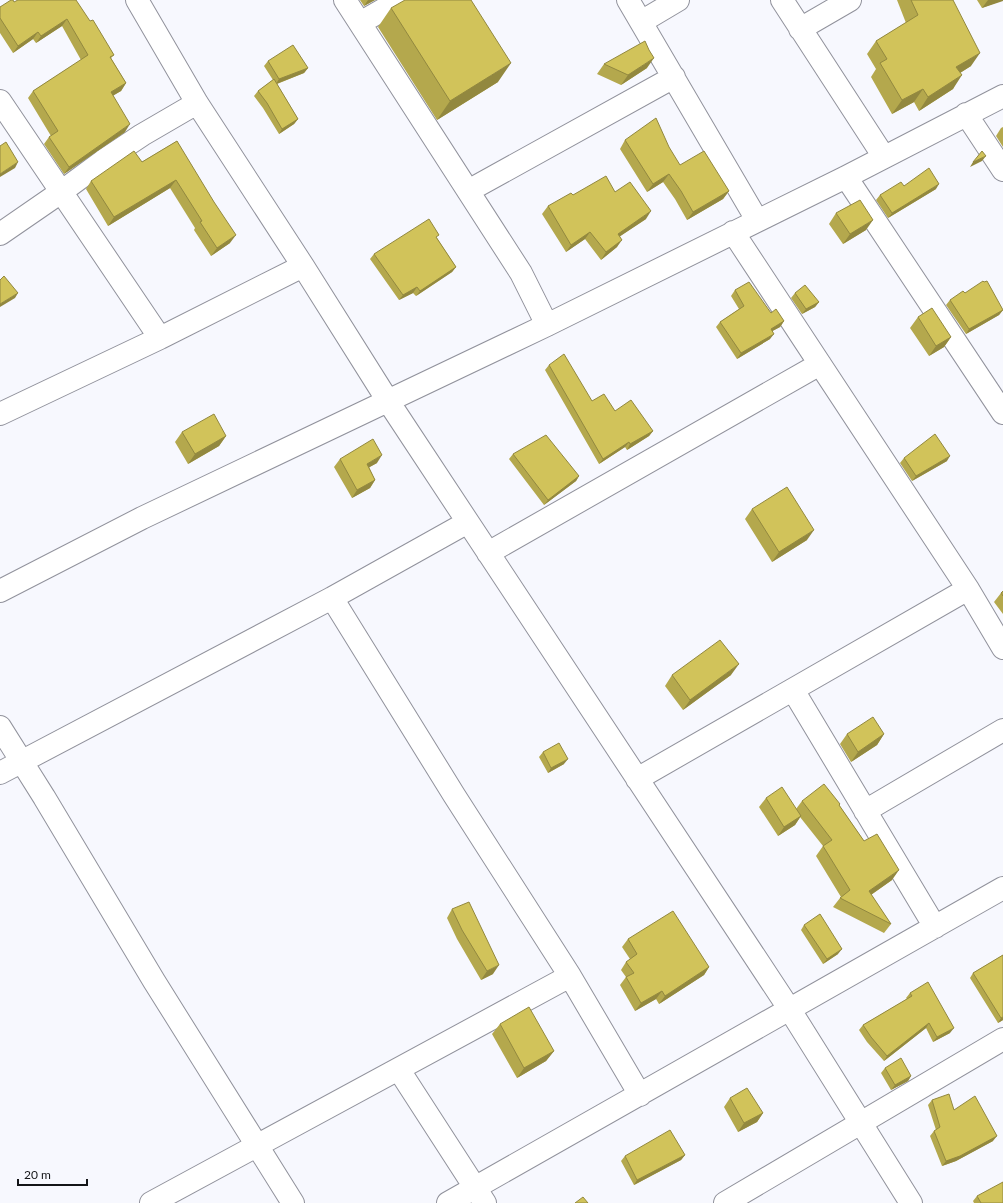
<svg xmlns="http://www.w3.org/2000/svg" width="1003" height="1203" font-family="Lato,sans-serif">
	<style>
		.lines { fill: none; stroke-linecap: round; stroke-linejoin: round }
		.minor-casing { stroke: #91929c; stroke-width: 24 }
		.minor { stroke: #fff; stroke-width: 22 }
		.wall { fill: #b4a84d }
		.shaded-wall { fill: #92883f }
		.building { fill: #d1c35a; stroke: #92883f }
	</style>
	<rect width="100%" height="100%" fill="#f7f8fe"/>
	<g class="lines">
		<defs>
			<path id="minor" d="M137,0L197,103L303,266L388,401L790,1010L911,1203
				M345,0L521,273L547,325
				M628,0L757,220
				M782,0L884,157
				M641,22L678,0
				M360,23L400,0
				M800,29L850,0
				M0,101L160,338
				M966,114L1003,170
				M846,177L1003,413
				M468,191L674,77
				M733,232L968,589L1003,648
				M0,234L61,192L103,161L142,135L197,103
				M0,414L160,338L303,266
				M488,553L820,364
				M0,591L142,518L547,325L846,177L1003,96
				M332,598L454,795L570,976L640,1095
				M793,690L935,927
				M0,727L44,797L154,981L293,1203
				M0,773L332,598L468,522
				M637,779L968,589
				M865,811L1003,730
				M399,1070L485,1203
				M151,1203L570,976
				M448,1203L1003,888
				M725,1203L1003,1039"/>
		</defs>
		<use href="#minor" class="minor-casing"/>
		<use href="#minor" class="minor"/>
	</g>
	<path class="wall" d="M360,0H375L364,6Z
		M897,0H953L971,66L960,73L953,89L919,111L914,102L892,114L871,77L876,69L867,54L876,41L906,23Z
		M977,0H1003L982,8Z
		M14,2L90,21L114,55L111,58L126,83L121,91L113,95L125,132L64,174L44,144L49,137L51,136L28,98L33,91L81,60L62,26L36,43L33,39L13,53L0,33V7Z
		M391,8L498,82L437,120L378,27Z
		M268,61L308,68L304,73L277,84L298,119L294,124L279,134L263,108L254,96L258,91L273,80L264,66Z
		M604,64L647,68L621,85L597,74Z
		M1003,127V147L996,136L1001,128Z
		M625,140L680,165L729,191L723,199L687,220L675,199L663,182L647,192L620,149Z
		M177,141L230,243L211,256L194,230L195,228L170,188L108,226L86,189L91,181L142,162Z
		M904,186L936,189L888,218L876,200L880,195Z
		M615,192L646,219L620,236L617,247L601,260L585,239L566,252L542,214L548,206L573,195Z
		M836,213L866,230L843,244L829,224Z
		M437,238L456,267L452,272L416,296L413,293L399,300L370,259L374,254Z
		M735,290L784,321L780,327L772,331L770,339L737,359L716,327L720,322L739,309L731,296Z
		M795,293L819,302L815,307L802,314L791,298Z
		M965,293L1003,310L999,315L966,334L946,305L950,300Z
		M918,317L951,337L944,347L929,356L910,328Z
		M549,365L592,401L615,411L653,431L649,436L627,450L625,447L599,464L545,370Z
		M182,432L226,436L219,446L188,464L175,442Z
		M513,454L579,476L576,481L544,505L509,459Z
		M904,458L947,461L912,481L900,463Z
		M340,459L377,463L369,467L375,480L370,488L352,498L334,467Z
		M752,509L807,540L772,562L745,519Z
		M1003,591V614L994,602L1001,593Z
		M672,675H731L683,710L665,686Z
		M847,734H884L877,745L851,762L840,744Z
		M543,752L564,764L548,773L539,757Z
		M766,798L796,809L802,801L839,805L864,841L892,880L871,895L891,924L884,933L833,907L840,898L841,897L816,856L823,846L800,817L795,825L778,836L759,807Z
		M452,909L493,974L481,980L457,939L447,918Z
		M804,925L838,954L823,964L801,930Z
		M628,939L709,967L704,975L659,1004L656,999L635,1011L620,985L626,977L621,970L626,962L630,959L622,947Z
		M1003,955V1020L998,1023L970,978L973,973Z
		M910,993L950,1033L933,1042L926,1028L884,1061L867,1042L859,1030L863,1025L907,999L906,998Z
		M500,1024L554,1051L546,1061L517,1078L492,1034Z
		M885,1068L911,1076L908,1081L891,1090L881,1073Z
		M730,1098L763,1113L757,1122L738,1132L724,1107Z
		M932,1100L954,1110L993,1141L956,1161L942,1166L930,1136L934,1131L936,1130L928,1105Z
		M685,1155L681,1160L634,1185L621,1161L625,1156Z
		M977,1196L1003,1203H974L973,1201Z"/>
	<path class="shaded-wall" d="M368,0H375L364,6Z
		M988,0H1003V1L982,8Z
		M67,19L62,26L36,43L41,36Z
		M38,32L33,39L13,53L18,46Z
		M980,53L971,66L947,81L956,67Z
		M654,58L647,68L621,85L628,75Z
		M511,63L498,82L437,120L450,101Z
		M308,68L304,73L276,84L279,79Z
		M962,75L953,89L919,111L928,97Z
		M126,83L121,91L106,100L111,92Z
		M923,89L914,102L892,114L902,100Z
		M298,119L294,124L279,134L282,129Z
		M130,124L125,132L64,174L69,167Z
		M986,156L982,161L970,167L973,162Z
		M18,162L15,168L0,177V174Z
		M669,174L663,182L647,192L653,184Z
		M176,180L170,188L108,226L114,217Z
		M939,184L936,189L888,218L892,213Z
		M729,191L723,199L687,220L693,212Z
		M651,211L646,219L613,241L618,234Z
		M873,220L866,230L843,244L850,234Z
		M590,232L585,239L566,252L571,245Z
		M236,235L230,243L211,256L217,248Z
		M622,240L617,247L601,260L606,252Z
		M456,267L452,272L416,296L420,291Z
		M417,287L413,293L399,300L403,295Z
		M18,293L15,298L0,307V304Z
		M819,302L815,307L802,314L806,309Z
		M1003,310L999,315L966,334L969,329Z
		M784,321L780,327L767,334L771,329Z
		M774,334L770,339L737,359L741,353Z
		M951,337L944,347L929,356L936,346Z
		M653,431L649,436L627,450L630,444Z
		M226,436L219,446L188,464L195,454Z
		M629,442L625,447L599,464L603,459Z
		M382,455L377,463L361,472L367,464Z
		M950,456L947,461L912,481L916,476Z
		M579,476L576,481L544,505L548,500Z
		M375,480L370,488L352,498L357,490Z
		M814,530L807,540L772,562L779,552Z
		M739,664L731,675L683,710L690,700Z
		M884,734L877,745L851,762L858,752Z
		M568,759L564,764L548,773L551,768Z
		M801,816L795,825L778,836L784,827Z
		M899,870L892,880L862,901L869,891Z
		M842,949L838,954L823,964L827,959Z
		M499,965L493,974L481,980L487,971Z
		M709,967L704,975L659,1004L665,996Z
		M662,991L656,999L635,1011L641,1003Z
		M1003,1017V1020L998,1023L1001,1018Z
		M929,1023L926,1028L884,1061L887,1056Z
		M954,1028L950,1033L933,1042L937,1037Z
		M554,1051L546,1061L517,1078L524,1068Z
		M911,1076L908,1081L891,1090L895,1085Z
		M763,1113L757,1122L738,1132L744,1123Z
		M997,1136L993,1141L956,1161L942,1166L946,1161Z
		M685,1155L681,1160L634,1185L637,1180Z"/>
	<path class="building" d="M11,0H13L14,2L18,0H76L90,21L93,20L114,55L110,57L126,83L111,92L130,124L69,167L49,137L58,131L33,91L88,55L67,19L41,36L38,32L18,46L0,18V7Z
		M405,0H471L511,63L450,101L391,8Z
		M911,0H953L980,53L956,67L962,75L928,97L923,89L902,100L880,63L887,59L876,41L918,15Z
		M645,41L649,50L654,58L628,75L604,64Z
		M293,45L308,68L279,79L268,61Z
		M274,79L298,119L282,129L267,103L258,91Z
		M656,118L669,147L680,165L704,151L729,191L693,212L681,191L669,174L653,184L625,140Z
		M177,141L214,202L236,235L217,248L200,222L202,221L176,180L114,217L91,181L134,151L142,162Z
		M6,142L18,162L0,174V146Z
		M982,151L986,156L973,162Z
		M929,168L939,184L892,213L880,195L901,182L904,186Z
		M606,176L615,192L630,182L651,211L618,234L622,240L606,252L590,232L571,245L548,206L571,193L573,195Z
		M860,200L873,220L850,234L836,213Z
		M429,219L439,235L436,237L456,267L420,291L417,287L403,295L374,254Z
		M4,276L18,293L0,304V280Z
		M983,281L984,282L987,281L1003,310L969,329L950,300L963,291L965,293Z
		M749,282L771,313L776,309L784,321L771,329L774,334L741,353L720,322L744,306L735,290Z
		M805,285L819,302L806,309L795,293Z
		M932,308L951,337L936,346L918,317Z
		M564,354L592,401L604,394L615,411L631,400L653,431L630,444L629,442L603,459L549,365Z
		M214,414L226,436L195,454L182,432Z
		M935,434L950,456L916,476L904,458Z
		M546,435L579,476L548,500L513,454Z
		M373,439L382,455L367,464L375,480L357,490L340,459Z
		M787,487L814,530L779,552L752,509Z
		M1003,591V596L1001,593Z
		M720,640L739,664L690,700L672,675Z
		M873,717L884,734L858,752L847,734Z
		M559,743L568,759L551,768L543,752Z
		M824,784L840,804L839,805L864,841L877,834L899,870L869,891L891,924L840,898L850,890L823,846L832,840L802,801Z
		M782,787L801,816L784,827L766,798Z
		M469,902L499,965L487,971L462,930L452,909Z
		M673,911L709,967L665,996L662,991L641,1003L626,977L634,973L626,962L637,954L628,939Z
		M820,914L842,949L827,959L804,925Z
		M1003,955V1017L1001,1018L973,973Z
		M928,982L954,1028L937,1037L929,1023L887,1056L871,1037L863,1025L912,996L910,993Z
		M529,1007L554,1051L524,1068L500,1024Z
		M901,1058L911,1076L895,1085L885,1068Z
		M747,1088L763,1113L744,1123L730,1098Z
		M949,1094L954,1110L975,1096L997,1136L960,1156L946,1161L934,1131L940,1127L932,1100Z
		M670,1130L685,1155L637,1180L625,1156Z
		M1003,1182V1203H981L977,1196Z
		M583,1197L588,1203H575Z"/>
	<path d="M18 1179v6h69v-6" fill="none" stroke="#141518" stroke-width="2"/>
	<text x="24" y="1179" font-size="12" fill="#141518" stroke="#f7f8fe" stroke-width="3" paint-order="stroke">20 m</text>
</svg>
